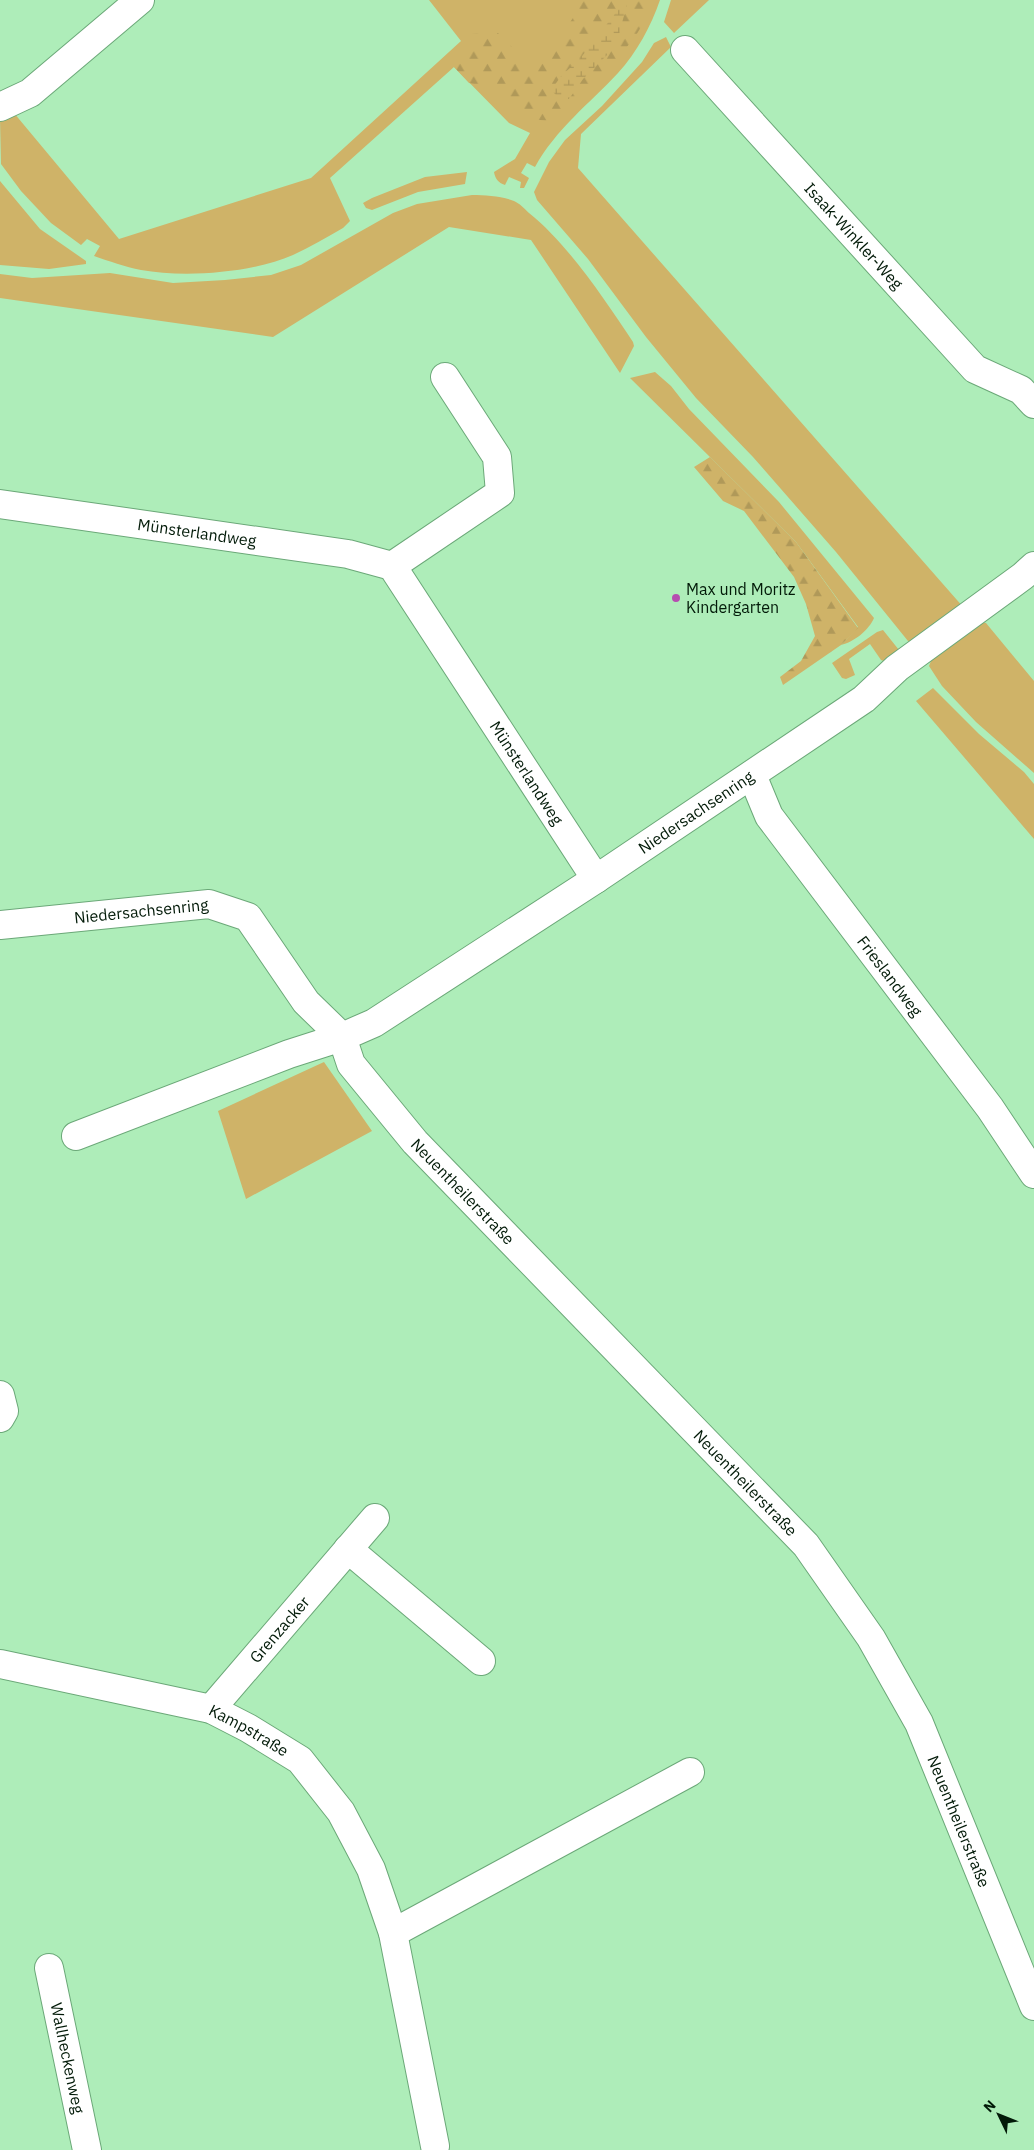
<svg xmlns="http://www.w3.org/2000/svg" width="1034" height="2150" font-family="'IBM Plex Sans',sans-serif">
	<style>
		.green { fill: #cfb368 }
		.forest { fill: url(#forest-firs) }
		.wetland { fill: url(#wetland-marsh) }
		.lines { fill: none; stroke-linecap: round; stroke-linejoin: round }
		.minor-casing { stroke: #6ba878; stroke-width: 30 }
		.minor { stroke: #fff; stroke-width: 28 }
		.poi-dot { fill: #b64db0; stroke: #aeedb9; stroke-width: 2 }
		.labels { text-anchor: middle; stroke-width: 4; stroke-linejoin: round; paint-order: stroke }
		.street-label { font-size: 16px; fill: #021a08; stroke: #aeedb9 }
		.poi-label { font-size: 16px; fill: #021a08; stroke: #aeedb9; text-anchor: start }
	</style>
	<defs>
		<pattern id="forest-firs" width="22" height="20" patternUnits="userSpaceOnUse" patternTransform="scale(1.25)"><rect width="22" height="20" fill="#cfb368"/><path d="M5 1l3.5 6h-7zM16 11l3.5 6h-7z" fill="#b09959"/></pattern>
		<pattern id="wetland-marsh" width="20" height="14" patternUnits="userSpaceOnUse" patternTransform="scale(1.25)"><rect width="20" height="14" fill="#cfb368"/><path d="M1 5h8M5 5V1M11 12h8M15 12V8" fill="none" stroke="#b09959"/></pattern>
	</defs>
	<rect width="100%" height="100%" fill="#aeedb9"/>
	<path class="green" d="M429,0H660C651,26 637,52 618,73C589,104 556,129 535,167L527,163L521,173L529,178L524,188H520L521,182L509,177L505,185C498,183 495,178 494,172L515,159L530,133L509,123L454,67L330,178L350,221L343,228C327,237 310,247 293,255C252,273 185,278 141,270C125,267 109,261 94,256L100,246L87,239L81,245L51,223L21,191L1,164L0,119L14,113L119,239L311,178L461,41Z
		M671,0H709L674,33L664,22Z
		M666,37L671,47L581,134L578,168L964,608L919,643L908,641L836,552L753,457L696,398L646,337L588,259L537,200L534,192L549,162L565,140L602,106L642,62L654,43Z
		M467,172L465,184L418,192L372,210L366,208L363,203L372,198L425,177Z
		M0,181L40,229L86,261V264L49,269L0,265Z
		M472,195C486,195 501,196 514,201C519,203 525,209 529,213C568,244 605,300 633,342L634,346L620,373L531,240L449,227L273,337L0,298V274L32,278L110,273L173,283L225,280L271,275L301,265L393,213L417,204Z
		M655,372L671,386L689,409L779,502L874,618C869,630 854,642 841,645L858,627L796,542L630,378Z
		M974,621L986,623L1034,681V773L976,722L942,686L929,666L933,656Z
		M883,630L899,650L886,662L881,660L870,644L849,659L855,675L846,679L842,678L832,663L877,632Z
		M933,688L979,734L1024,772L1034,784V839L916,701Z
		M324,1062L372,1131L246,1199L218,1111Z"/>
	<path class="forest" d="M584,0H651C647,10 644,23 638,32C627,49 576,109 560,117C543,126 515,115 503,102C500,98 498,92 496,88L469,83L454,67L470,52L471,34L498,33L524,59L539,64L551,53Z
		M710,457L796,542L858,628L841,645L783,685L780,677L801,661L815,636L806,604L794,577L744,511L723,501L694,467Z"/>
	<path class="wetland" d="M627,4L617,42L607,55L583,79L569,99L559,98L551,90L562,75L579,60L621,6Z"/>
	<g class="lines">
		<defs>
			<g id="minor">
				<path id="s1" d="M685,50L975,369L1021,390L1034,404"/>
				<path d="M0,107L30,93L140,0"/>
				<path id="s2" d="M0,504L348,554L392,566L596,879"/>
				<path d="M392,566L500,493L497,457L445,377"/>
				<path id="s3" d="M752,775L769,816L990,1108L1034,1174"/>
				<path id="s4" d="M0,925L209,904L248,917L306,1002L342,1037L374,1023L596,879L864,699L897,668L1023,576L1034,566"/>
				<path id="s5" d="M76,1136L289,1054L342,1037L351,1064L415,1142L806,1545L871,1638L919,1723L1034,2006"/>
				<path d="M0,1395L4,1411L0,1418"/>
				<path d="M348,1549L481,1661"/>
				<path id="s6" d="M0,1664L211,1709L248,1728L300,1760L341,1812L371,1869L393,1933L435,2146"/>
				<path id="s7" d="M211,1709L375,1518"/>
				<path d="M393,1933L690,1772"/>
				<path id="s8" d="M49,1968L87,2150"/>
			</g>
		</defs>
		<use href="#minor" class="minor-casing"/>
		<use href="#minor" class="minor"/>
	</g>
	<circle class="poi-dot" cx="676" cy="598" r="5"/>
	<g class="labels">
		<g class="street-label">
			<text dy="6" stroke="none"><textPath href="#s1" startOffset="251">Isaak-Winkler-Weg</textPath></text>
			<text dy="6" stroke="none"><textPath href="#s2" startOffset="199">Münsterlandweg</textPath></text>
			<text dy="6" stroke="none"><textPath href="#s2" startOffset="644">Münsterlandweg</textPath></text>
			<text dy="6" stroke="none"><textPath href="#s4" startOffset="824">Niedersachsenring</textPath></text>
			<text dy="6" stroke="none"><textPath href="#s4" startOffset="142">Niedersachsenring</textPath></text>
			<text dy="6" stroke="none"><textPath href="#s3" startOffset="245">Frieslandweg</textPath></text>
			<text dy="6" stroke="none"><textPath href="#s5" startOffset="482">Neuentheilerstraße</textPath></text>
			<text dy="6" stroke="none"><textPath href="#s5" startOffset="888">Neuentheilerstraße</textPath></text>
			<text dy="6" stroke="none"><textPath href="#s7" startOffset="105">Grenzacker</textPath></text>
			<text dy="6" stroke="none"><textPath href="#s6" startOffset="259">Kampstraße</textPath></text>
			<text dy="6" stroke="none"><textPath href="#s5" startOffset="1292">Neuentheilerstraße</textPath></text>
			<text dy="6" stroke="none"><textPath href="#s8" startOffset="92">Wallheckenweg</textPath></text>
		</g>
		<g class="poi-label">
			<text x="686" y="595">Max und Moritz<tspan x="686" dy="18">Kindergarten</tspan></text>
		</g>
	</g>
	<g transform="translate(999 2115) rotate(313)" stroke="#aeedb9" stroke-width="4" paint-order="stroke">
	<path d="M0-4L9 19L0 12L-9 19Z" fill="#021a08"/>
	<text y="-8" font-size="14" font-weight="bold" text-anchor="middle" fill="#021a08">N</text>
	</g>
</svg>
